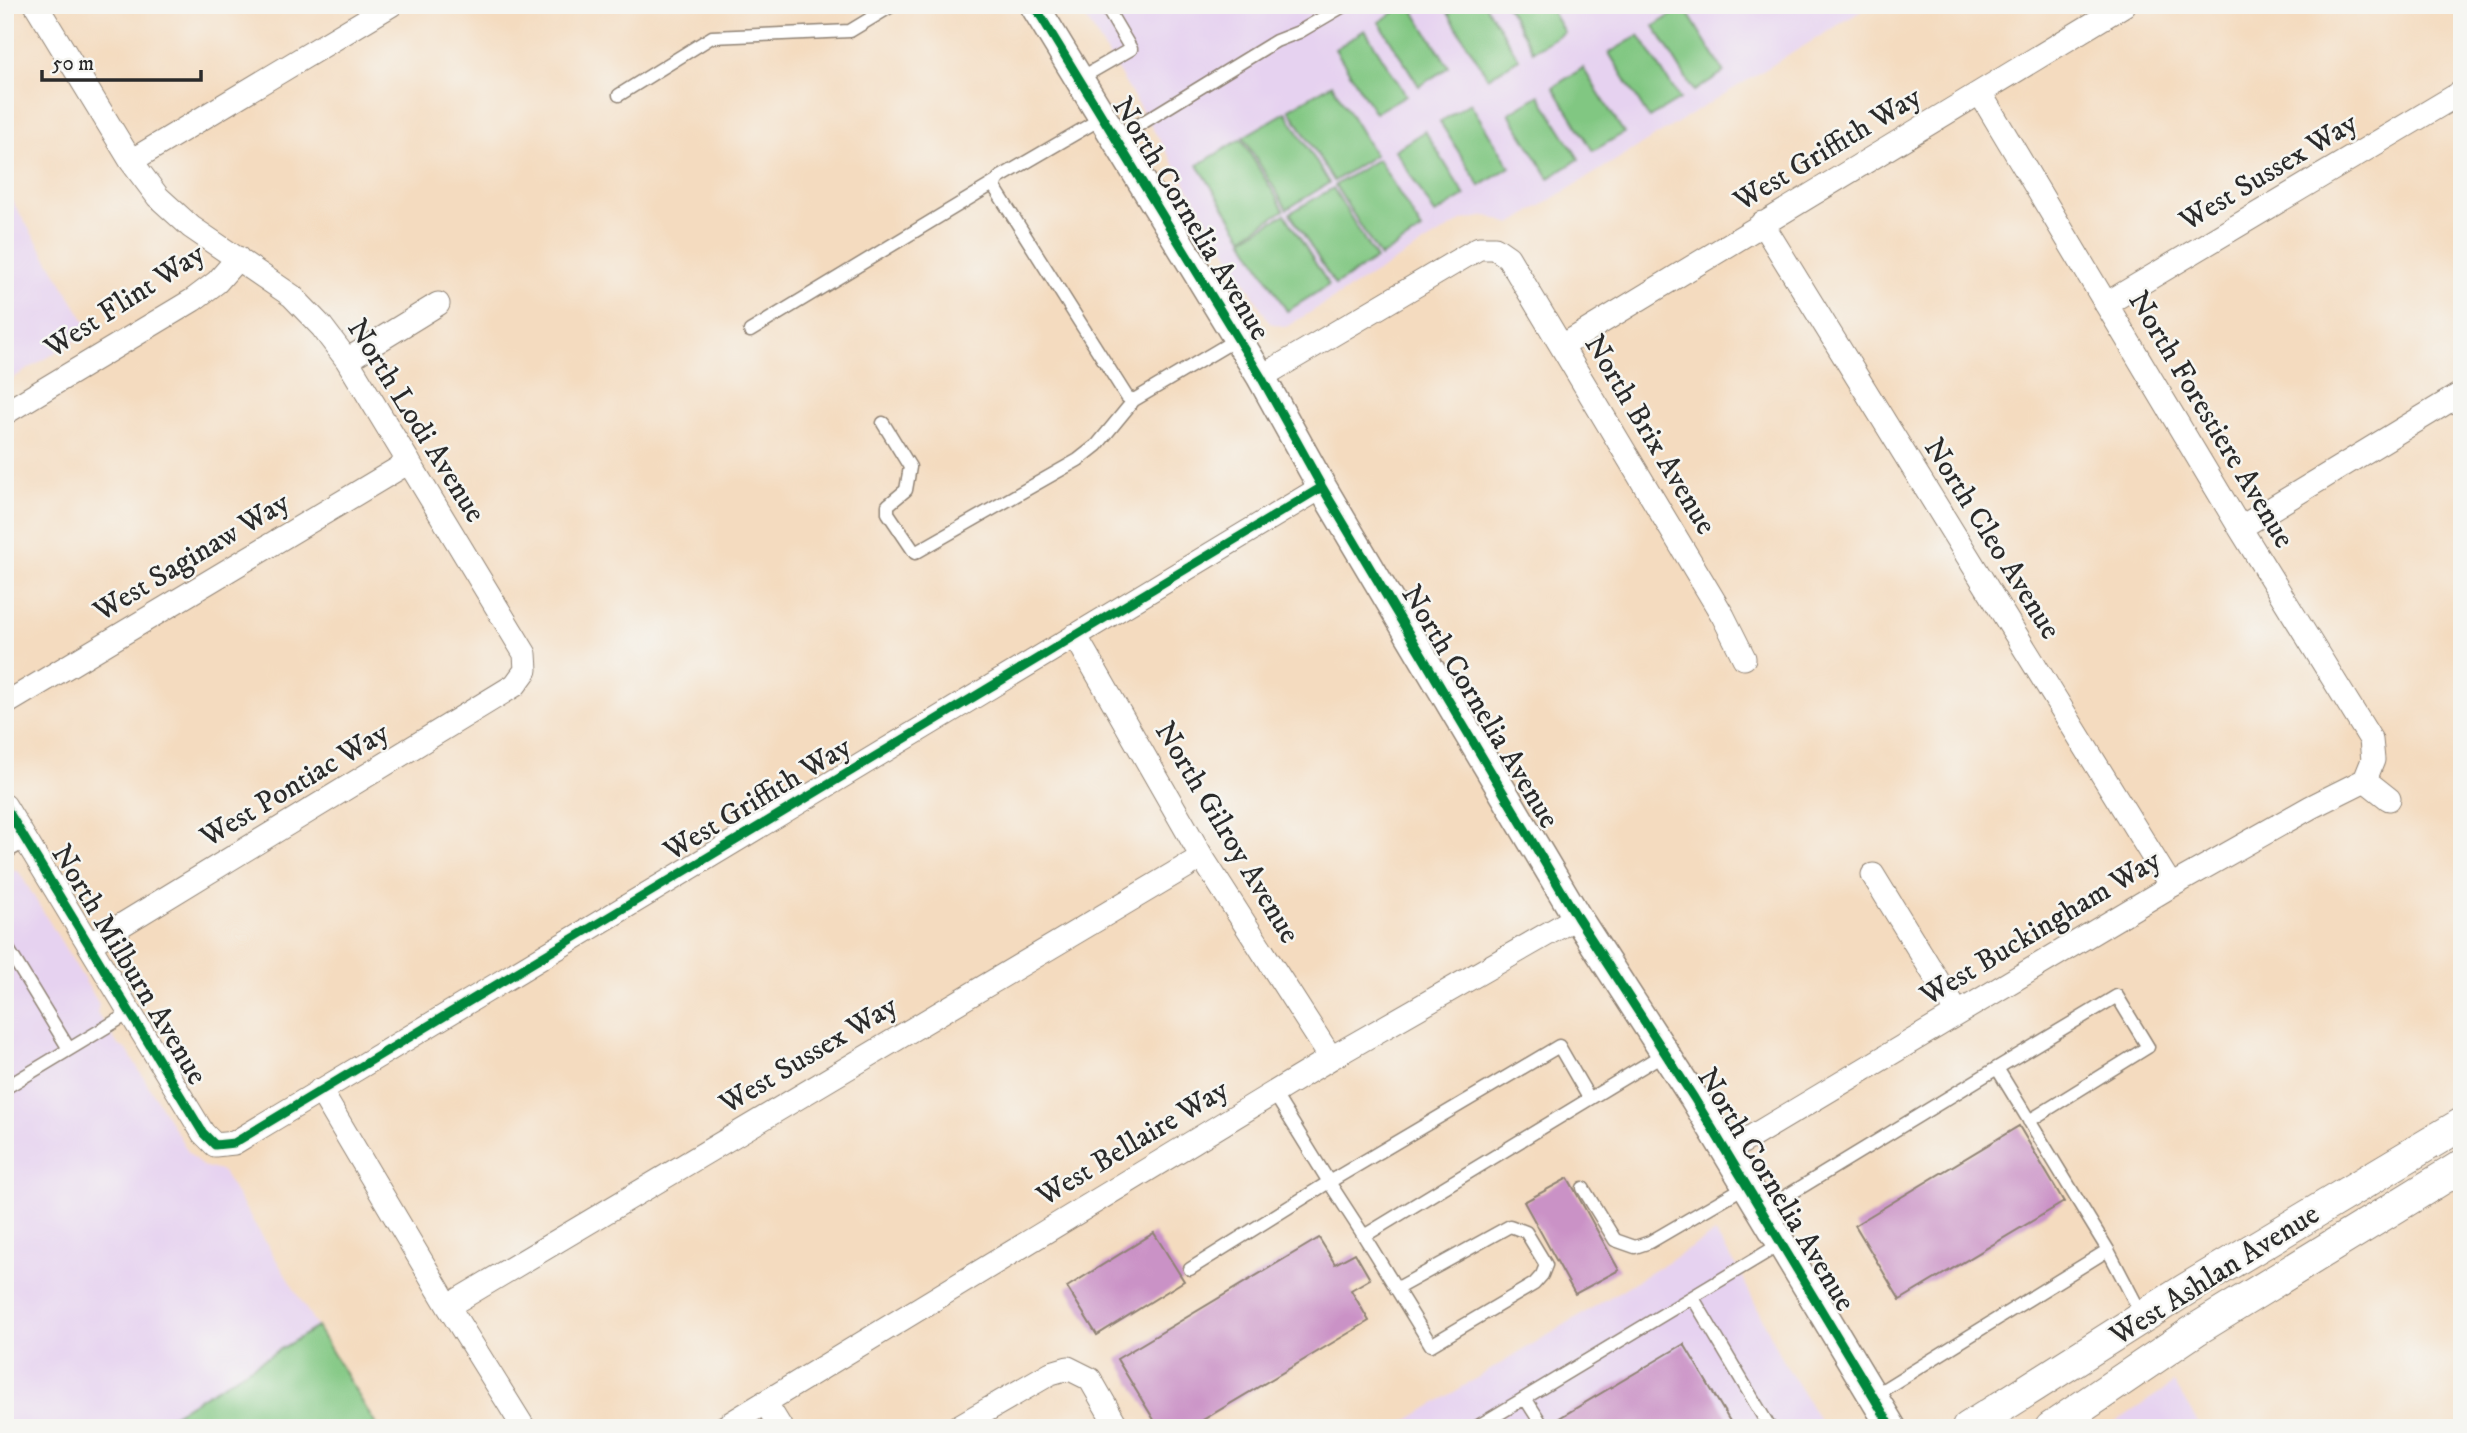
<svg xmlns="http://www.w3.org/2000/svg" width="2467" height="1433" font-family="'IM FELL DW Pica',serif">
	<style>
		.built { fill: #e6d2f0 }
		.green { fill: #81c782; stroke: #567956; stroke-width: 2 }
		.building { fill: #ca92c6 }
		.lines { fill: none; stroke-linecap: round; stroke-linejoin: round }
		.service-casing { stroke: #908375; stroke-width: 15 }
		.minor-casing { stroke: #908375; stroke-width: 25 }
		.tertiary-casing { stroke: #908375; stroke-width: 31 }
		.secondary-casing { stroke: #908375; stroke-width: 34 }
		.service { stroke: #fff; stroke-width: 12 }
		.minor { stroke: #fff; stroke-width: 23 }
		.tertiary { stroke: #fff; stroke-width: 28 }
		.secondary { stroke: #fff; stroke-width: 32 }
		.cycleway-casing { stroke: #f6f6f2; stroke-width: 13 }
		.cycleway { stroke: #00873e; stroke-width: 9 }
		.labels { text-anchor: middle; stroke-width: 5; stroke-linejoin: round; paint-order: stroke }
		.street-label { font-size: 30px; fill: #2b2b2b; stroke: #f6f6f2 }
	</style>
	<rect width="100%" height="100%" fill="#f6f6f2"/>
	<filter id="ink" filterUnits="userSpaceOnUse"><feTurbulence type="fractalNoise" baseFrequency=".0143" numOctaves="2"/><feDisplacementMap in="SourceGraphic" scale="14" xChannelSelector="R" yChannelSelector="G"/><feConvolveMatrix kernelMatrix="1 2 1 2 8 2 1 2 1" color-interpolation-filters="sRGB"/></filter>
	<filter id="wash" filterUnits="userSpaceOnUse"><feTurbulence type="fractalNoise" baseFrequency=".00686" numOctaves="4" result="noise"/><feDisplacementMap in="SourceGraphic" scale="28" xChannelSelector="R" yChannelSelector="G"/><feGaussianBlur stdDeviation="1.57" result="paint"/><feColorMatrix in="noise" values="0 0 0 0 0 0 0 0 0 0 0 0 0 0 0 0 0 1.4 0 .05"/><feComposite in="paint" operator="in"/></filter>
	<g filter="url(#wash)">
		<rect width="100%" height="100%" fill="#f4dbbf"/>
		<path class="built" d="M1078,5H1871L1511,224L1488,216L1463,220L1286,327L1270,323Z
			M5,189L91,331L5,383Z
			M5,858L12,869L19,872L99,1004L97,1013L118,1045L127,1050L189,1153L202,1166L223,1172L317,1327L151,1428H5Z
			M1715,1233L1741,1275L1785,1364L1824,1428H1395Z
			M2174,1383L2201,1428H2107Z"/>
		<path class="green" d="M1405,5H1410L1449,67L1419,86L1379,22Z
			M1461,5H1485L1519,59L1488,78L1448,13Z
			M1506,5H1548L1564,32L1533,51Z
			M1684,7L1724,72L1694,91L1654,26Z
			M1365,30L1406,95L1375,113L1335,49Z
			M1639,35L1680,99L1649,118L1609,53Z
			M1583,68L1624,133L1593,151L1553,87Z
			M1332,84L1375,155L1334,181L1289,109Z
			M1539,95L1579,159L1549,178L1509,113Z
			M1470,103L1510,167L1480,186L1440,122Z
			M1286,112L1329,183L1287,209L1243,137Z
			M1425,131L1465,196L1435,214L1395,150Z
			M1241,139L1284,210L1243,237L1198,165Z
			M1378,159L1422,230L1380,257L1335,185Z
			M1333,188L1376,259L1335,285L1290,213Z
			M1285,214L1329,285L1287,311L1243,239Z
			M317,1327L378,1428H151Z"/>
		<g id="blocks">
			<path class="building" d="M2019,1126L2064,1202L1900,1300L1855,1225Z
				M1568,1178L1619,1270L1575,1294L1524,1202Z
				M1154,1233L1184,1281L1097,1335L1067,1287Z
				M1319,1238L1335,1264L1355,1253L1370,1279L1351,1290L1369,1321L1203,1420L1207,1428H1159L1117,1359Z
				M1684,1344L1734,1428H1553L1551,1423Z"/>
		</g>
	</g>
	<g filter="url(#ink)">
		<use href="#blocks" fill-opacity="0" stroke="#908375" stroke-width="2"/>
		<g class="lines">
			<defs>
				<path id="service" d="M1079,79L1131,49L1105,5
					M619,95L712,37L850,31L893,5
					M1116,139L1276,41L1299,32L1345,5
					M996,182L995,188L1127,397L1134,400
					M750,331L996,182L999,178L1102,118
					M883,423L910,467L906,490L888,505V513L915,553L1078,460L1097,445L1134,400L1237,339
					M5,853L26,841
					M5,944L69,1049
					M1997,1068L2117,996L2148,1047L2029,1121
					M5,1088L131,1012
					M1589,1098L1559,1046L1329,1182L1364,1236L1665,1053
					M1583,1188L1615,1240L1635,1247L1650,1242L1746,1186
					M1762,1211L1997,1068L2108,1250
					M1364,1236L1431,1345L1534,1284L1542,1275L1546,1265L1526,1232L1510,1226L1396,1289
					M1190,1269L1329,1182L1274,1093
					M1693,1298L1770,1428
					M1873,1396L2108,1250L2143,1317
					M1525,1398L1544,1428
					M1475,1428L1782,1243"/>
				<path id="minor" d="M36,5L131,161L158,197L191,227L292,296L322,327L347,360L525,654L526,670L515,685L89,945
					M1980,93L2240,528L2371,740L2373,760L2365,780
					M131,161L391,5
					M1762,223L2171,886
					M2106,304L2462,92
					M1562,346L2124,5
					M347,360L438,304
					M1261,377L1479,248H1495L1508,257L1723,616L1744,658
					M5,413L193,300L217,282L238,258
					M2240,528L2462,393
					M1075,635L1202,857L1331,1058
					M5,704L409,462
					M5,806L203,1133L215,1145L234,1143L1322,487
					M1873,875L1957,1012
					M320,1090L448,1306L524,1428
					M1726,1152L2171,886L2311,807L2365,780L2389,799
					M448,1306L1202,857
					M765,1402L781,1428
					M723,1428L1331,1058L1577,917
					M956,1428L1051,1373L1068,1368L1090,1379L1118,1428"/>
				<path id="tertiary" d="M1034,5L1261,377L1322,487L1577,917L1694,1098L1892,1428"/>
				<path id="secondary" d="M1968,1428L2185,1290L2462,1124
					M2051,1428L2197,1329L2462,1166"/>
			</defs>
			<use href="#service" class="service-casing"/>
			<use href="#minor" class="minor-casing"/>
			<use href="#tertiary" class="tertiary-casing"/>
			<use href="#secondary" class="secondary-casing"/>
			<use href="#service" class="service"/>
			<use href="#minor" class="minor"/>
			<use href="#tertiary" class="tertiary"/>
			<use href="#secondary" class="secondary"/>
			<defs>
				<path id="cycleway" d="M1034,5L1261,377L1322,487L1577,917L1694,1098L1892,1428
					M5,806L203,1133L215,1145L234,1143L1322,487"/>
			</defs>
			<use href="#cycleway" class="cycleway-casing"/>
			<use href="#cycleway" class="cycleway"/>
		</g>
	</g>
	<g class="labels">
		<g class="street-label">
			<text transform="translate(1827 148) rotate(-31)" y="10">West Griffith Way</text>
			<text transform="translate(2268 171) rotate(-31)" y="10">West Sussex Way</text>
			<text transform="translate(1192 218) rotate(59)" y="10">North Cornelia Avenue</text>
			<text transform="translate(124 300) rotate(-33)" y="10">West Flint Way</text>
			<text transform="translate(2212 419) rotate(59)" y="10">North Forestiere Avenue</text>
			<text transform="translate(417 420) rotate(58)" y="10">North Lodi Avenue</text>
			<text transform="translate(1651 434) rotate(59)" y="10">North Brix Avenue</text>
			<text transform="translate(1993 538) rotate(58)" y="10">North Cleo Avenue</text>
			<text transform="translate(191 556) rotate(-31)" y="10">West Saginaw Way</text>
			<text transform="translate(1481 706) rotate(59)" y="10">North Cornelia Avenue</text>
			<text transform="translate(294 784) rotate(-31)" y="10">West Pontiac Way</text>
			<text transform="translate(757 798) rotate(-31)" y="10">West Griffith Way</text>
			<text transform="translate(1228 832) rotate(59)" y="10">North Gilroy Avenue</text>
			<text transform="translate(2040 927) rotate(-31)" y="10">West Buckingham Way</text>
			<text transform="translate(130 964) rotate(59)" y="10">North Milburn Avenue</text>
			<text transform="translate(808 1054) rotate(-31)" y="10">West Sussex Way</text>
			<text transform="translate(1132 1142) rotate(-31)" y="10">West Bellaire Way</text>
			<text transform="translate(1777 1189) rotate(59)" y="10">North Cornelia Avenue</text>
			<text transform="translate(2214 1274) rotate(-32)" y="10">West Ashlan Avenue</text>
		</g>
	</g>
	<rect width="2467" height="1433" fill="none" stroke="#f6f6f2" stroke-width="28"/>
	<path d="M42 70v10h159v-10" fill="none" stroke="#2b2b2b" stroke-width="3.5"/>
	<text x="52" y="70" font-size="21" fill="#2b2b2b" stroke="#f6f6f2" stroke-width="5" paint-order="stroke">50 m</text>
</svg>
